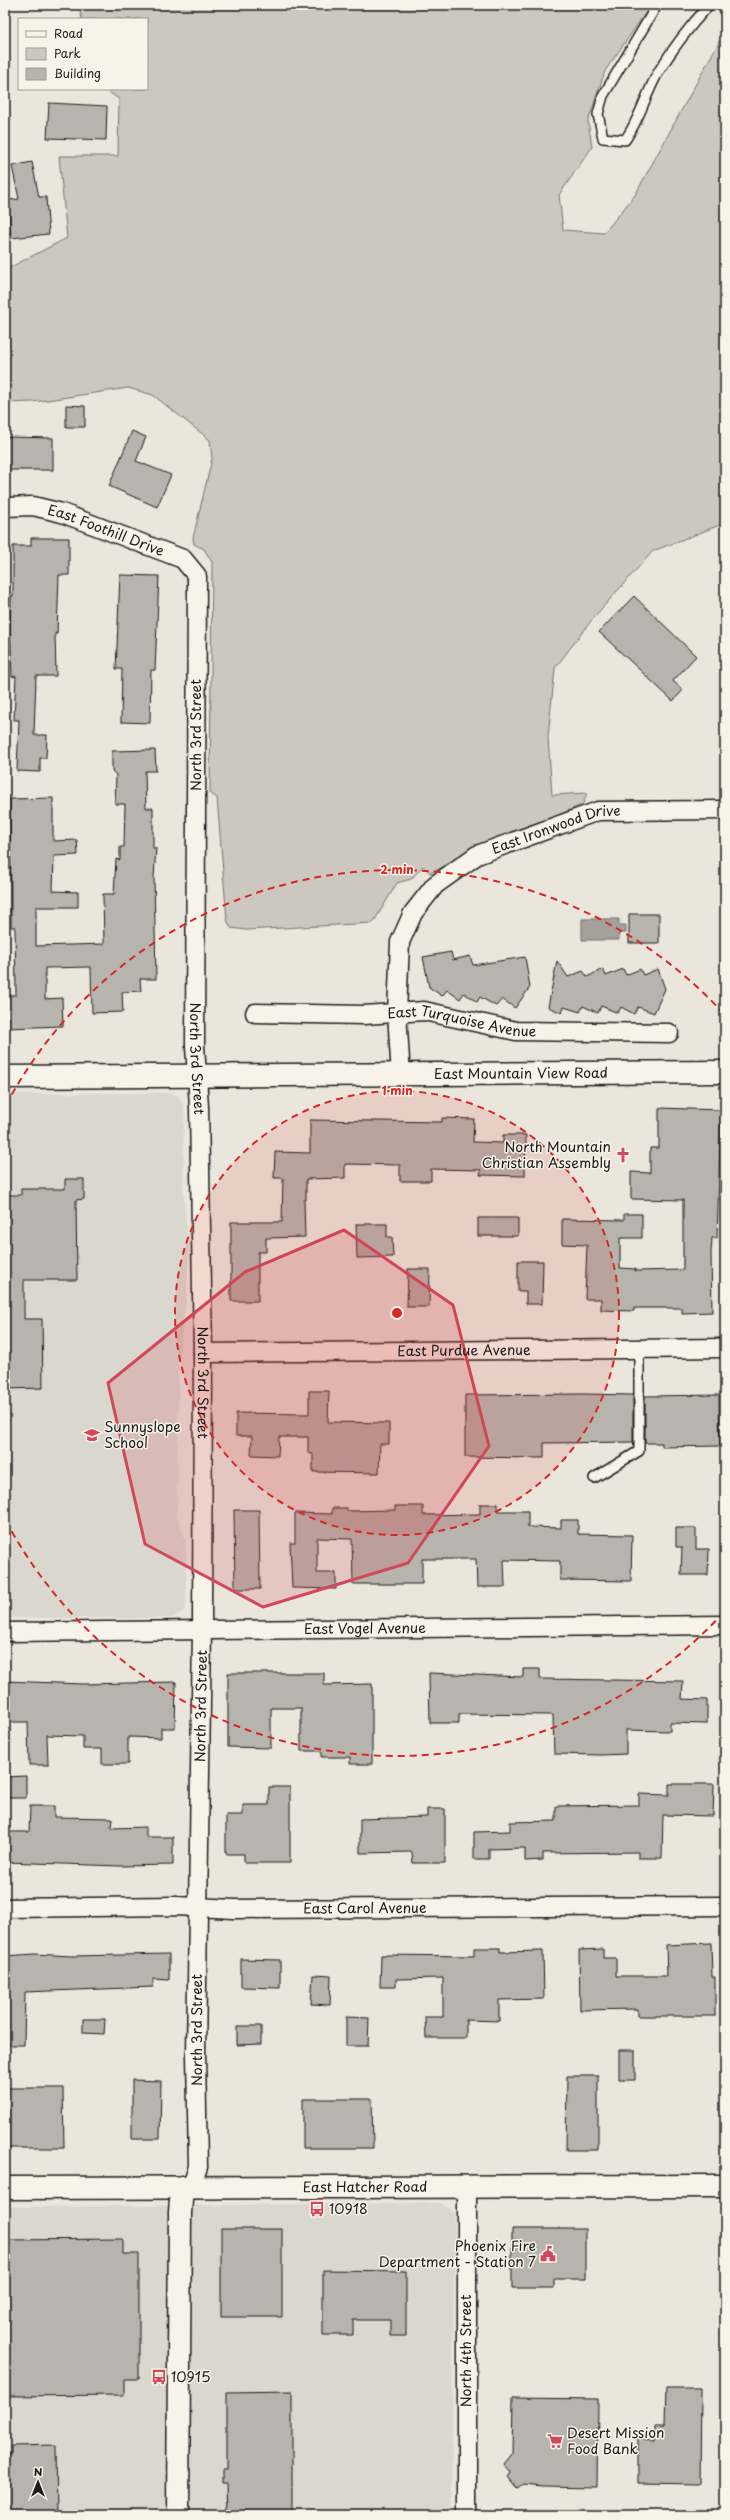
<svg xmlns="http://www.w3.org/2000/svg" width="730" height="2520" font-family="'Playpen Sans',sans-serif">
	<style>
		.built { fill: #dad7ce }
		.green { fill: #ccc8c0; stroke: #74726e }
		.water { fill: #a3a19a; stroke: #6d6c68 }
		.building { fill: #b6b4ac; stroke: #1c1c1c }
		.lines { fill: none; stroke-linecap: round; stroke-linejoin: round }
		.lane-casing { stroke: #1c1c1c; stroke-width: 12 }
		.street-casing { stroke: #1c1c1c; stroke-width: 21 }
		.secondary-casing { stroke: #1c1c1c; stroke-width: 25 }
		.lane { stroke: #f7f3e8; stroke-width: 9 }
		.street { stroke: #f7f3e8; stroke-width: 18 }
		.secondary { stroke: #f7f3e8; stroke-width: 22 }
		.marked { fill: #d1495b; fill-opacity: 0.2; stroke: #d1495b; stroke-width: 3; stroke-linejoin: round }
		.ring { fill: none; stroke: #d62828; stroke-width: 2; stroke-dasharray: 7 5 }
		.labels { text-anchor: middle; stroke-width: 3; stroke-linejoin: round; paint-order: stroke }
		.street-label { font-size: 14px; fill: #1c1c1c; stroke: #f7f3e8 }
		.poi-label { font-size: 14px; fill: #1c1c1c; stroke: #f7f3e8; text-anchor: start }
		.centre { fill: #d62828; stroke: #f7f3e8; stroke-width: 2 }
		.ring-label { font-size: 12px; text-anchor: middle; font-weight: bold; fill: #d62828; stroke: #f7f3e8; stroke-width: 3; stroke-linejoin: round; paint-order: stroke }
	</style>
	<rect width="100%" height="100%" fill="#eae6dc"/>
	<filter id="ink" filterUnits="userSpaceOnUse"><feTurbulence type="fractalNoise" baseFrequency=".025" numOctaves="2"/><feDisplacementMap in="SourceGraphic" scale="8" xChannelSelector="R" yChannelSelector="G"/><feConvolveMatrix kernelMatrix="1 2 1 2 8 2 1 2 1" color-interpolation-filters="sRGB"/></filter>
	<g filter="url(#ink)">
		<path class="built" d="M171,1093L178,1096L184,1107L183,1190L189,1250L187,1293L179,1353L177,1516L186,1541V1603L184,1611L172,1618H5V1094Z
			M439,2203L453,2211L455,2220L451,2515H5V2207Z"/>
		<path class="green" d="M79,5H651L605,71L588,121L592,147L559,195L563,230L604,233L635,195L725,31V523L653,551L594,617L555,668L548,737L552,795L587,793L583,804L430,873L423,866L411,879L397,883L373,923L246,930L231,928L227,920L217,798L210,793L212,562L204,549L194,544L193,538L212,459L210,440L153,395L128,388L34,402L5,403V270L67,238L59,156H118L119,99L104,89H147V19H82Z"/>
		<path class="water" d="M582,919H619V925H626V933H619V940H582Z"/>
		<path class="building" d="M49,103L107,106L106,140L47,138Z
			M32,162L39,197H46L49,234L11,238L8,200L19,199L12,166Z
			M66,405L85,406V427H66Z
			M132,431L146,437L136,461L171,475L157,507L109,486Z
			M5,437L53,438V470H5Z
			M31,538H69V575H59L57,634L55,633L56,676H36L34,735H47L46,758H40V772L17,771L19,720H14L16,676L12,677L10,625L11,596H13V546H31Z
			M120,575L159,576L155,670H151L150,723L121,722L122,669H116Z
			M634,596L696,656L673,681L683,690L673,701L599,632Z
			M155,750L156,771H145L146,808H153V848H156L154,877L156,979H140L141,991L122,992L123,1012L92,1013L91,967L45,968V999L62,998L63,1026L8,1028L7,995H16L15,927H11L10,799L53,798V841L77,840L78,855L54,856L53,891L78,892V907H36V946L104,944L103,894H114L116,859L120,860V847H124L125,804H115L116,775L112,771V751Z
			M629,914H659V943H629Z
			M451,952L453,960L470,956L473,965L525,957L530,987L515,1008L502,999L496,1006L480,997L477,1002L464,993L460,999L447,990L442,996L429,987L423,957Z
			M557,961L568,977L583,971L587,977L603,969L606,976L623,969L626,975L640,969L643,975L658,969L665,989L654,1013L638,1007L634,1014L621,1007L618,1013L601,1006L598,1013L583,1006L580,1012L564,1007L562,1013L548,1007Z
			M659,1108L721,1110L717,1238H712L711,1253L712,1312L682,1313V1308H634V1311L601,1310V1299H585L587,1245L562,1244V1219L624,1220V1214H642V1238H620V1268L636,1269L635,1271L683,1270V1200L631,1199V1172L650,1173V1148H659Z
			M442,1118L474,1119L473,1142L503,1143V1135H526L525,1176L480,1175L481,1170L431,1169V1181H400V1165L345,1164V1178L306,1179V1200H304L305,1237L266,1238V1252H258V1301H231V1222H282L283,1178H274L275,1152L310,1153V1120L442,1122Z
			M65,1179H84V1199L76,1200L77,1280H24V1319H42L43,1388L5,1389V1195H21V1189H65Z
			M478,1218H518V1236H478Z
			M356,1224H387V1237H392L393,1257L357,1258Z
			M518,1261H543L542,1304H526V1291H518Z
			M408,1269H430L429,1307H407Z
			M309,1391H329L328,1422L389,1423V1444H380L379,1473L313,1472V1454L308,1453V1437H279L278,1456L251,1455L252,1436H236V1413L309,1414Z
			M584,1394L633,1395V1442L544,1443V1458L465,1457V1395Z
			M719,1395L720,1446L662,1447V1443H645V1396Z
			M480,1504H498V1511H528V1527L561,1528V1520H578V1534L632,1535L631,1581L560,1580V1561L504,1560L505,1587H477L476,1559H422V1584H353L352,1539L317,1538V1573H336V1589L292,1588L290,1543H295V1513L332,1514V1508H347V1511L395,1510V1506H423V1515L480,1514Z
			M234,1510H259L260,1589H235Z
			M676,1528H696V1549H709L708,1575H681L682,1547H676Z
			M523,1669H540V1679L683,1681L682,1699L707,1700V1724L670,1723V1731L626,1730V1754L601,1755L554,1754L553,1715L459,1714V1723H430L429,1673L523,1677Z
			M228,1673H324V1685L372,1684V1764H350V1757H322V1751H301V1708H271V1748L228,1747Z
			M5,1681L83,1684L176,1682L175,1728H161V1738L128,1737V1764H102V1749H83V1736L47,1735L48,1765H29L28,1722H5Z
			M26,1776V1798H5V1777Z
			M669,1784H714L713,1816L663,1815L662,1858H638V1852L543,1853V1860L525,1861V1848L489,1849V1859H474V1832L510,1831V1822L556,1821V1806L639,1805V1794L669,1795Z
			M269,1787H290V1863H244V1854H226V1815H243V1805H269Z
			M30,1806H54V1817L112,1818L111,1828L146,1827V1837H173V1865L120,1866L5,1862V1832H29Z
			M427,1809H445V1863H413L412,1852L360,1853V1819L427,1817Z
			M711,1943L712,1977H715V2016H638V2009L580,2010L579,1950L603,1949V1958H616V1976H667L666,1945Z
			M474,1948H500V1952L543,1951L544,1999L499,2000V2021L466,2020V2038H426L425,2017H443V1978L396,1979V1987H380L381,1955L474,1956Z
			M34,1954L72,1956L169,1954V1980L153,1979V1987L25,1992L24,2045H5V1956Z
			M241,1959L280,1960V1988L241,1987Z
			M313,1975L331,1976L330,2005L311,2004Z
			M346,2017L369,2018L368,2046H346Z
			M83,2019H105L104,2034L83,2033Z
			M237,2026H261V2044L237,2045Z
			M619,2050H635V2080H619Z
			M567,2076H598V2150H566Z
			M132,2080L161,2081L160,2139H132Z
			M5,2088H63L64,2148H5Z
			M303,2099H372L373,2148H303Z
			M221,2229H282V2317H221Z
			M512,2229H585V2279H554V2288H512Z
			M123,2239V2254H139V2379H124V2395L8,2396V2393H5V2240Z
			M323,2270L406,2271V2336H390V2320H353V2335H323Z
			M666,2388H701L700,2484L638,2483V2438L655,2439V2424H665Z
			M292,2391V2515H227L226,2483H222V2469H227V2392Z
			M513,2398L598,2399L597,2487L543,2486L524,2484L518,2488L508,2476L511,2472L504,2464L512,2454Z
			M56,2445L57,2515H5V2454H11V2446Z"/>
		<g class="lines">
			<defs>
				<path id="lane" d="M657,5L603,96L598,114L603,138L625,140C640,119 646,93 659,71C673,48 691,25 709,5
					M594,1478L639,1451V1349"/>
				<g id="street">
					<path id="s1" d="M5,507L33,506L62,513L183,559L197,576L195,1046L199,1107L203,1353L202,1630L196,2054L198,2167L191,2187"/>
					<path id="s2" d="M255,1013L364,1015L424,1011L516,1031L669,1033"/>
					<path id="s3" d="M401,1076L397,1013L400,942L413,913L435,885L477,855L598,811L725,810"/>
					<path id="s4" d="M203,1353L725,1348"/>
					<path id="s5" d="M5,1632L725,1625"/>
					<path id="s6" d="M5,1908L176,1906L234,1909L725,1906"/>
					<path d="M467,2515V2187"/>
				</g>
				<g id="secondary">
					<path id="s7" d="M5,1077L725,1072"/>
					<path id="s8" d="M5,2188L725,2186"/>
					<path d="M178,2515L180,2212L182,2187"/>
				</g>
			</defs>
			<use href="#lane" class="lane-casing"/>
			<use href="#street" class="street-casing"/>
			<use href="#secondary" class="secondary-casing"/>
			<use href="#lane" class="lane"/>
			<use href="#street" class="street"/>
			<use href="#secondary" class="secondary"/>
		</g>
	</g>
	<path class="marked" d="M344,1230L453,1305L489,1446L408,1563L263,1607L145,1544L108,1383L245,1272Z"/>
	<circle cx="397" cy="1313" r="222" fill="#d62828" fill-opacity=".12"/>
	<g class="ring">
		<circle cx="397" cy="1313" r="222"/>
		<path d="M724 1612A443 443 0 0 1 6 1521M6 1105A443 443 0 0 1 724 1014"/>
	</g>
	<defs>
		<symbol id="church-bare" viewBox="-9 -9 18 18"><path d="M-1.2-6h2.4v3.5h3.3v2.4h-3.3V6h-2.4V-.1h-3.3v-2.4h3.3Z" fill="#d1495b" stroke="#f7f3e8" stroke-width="2.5" paint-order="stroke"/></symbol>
		<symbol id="school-bare" viewBox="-9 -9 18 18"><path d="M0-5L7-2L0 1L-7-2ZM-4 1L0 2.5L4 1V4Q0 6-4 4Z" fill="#d1495b" stroke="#f7f3e8" stroke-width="2.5" paint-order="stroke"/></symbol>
		<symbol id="bus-bare" viewBox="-9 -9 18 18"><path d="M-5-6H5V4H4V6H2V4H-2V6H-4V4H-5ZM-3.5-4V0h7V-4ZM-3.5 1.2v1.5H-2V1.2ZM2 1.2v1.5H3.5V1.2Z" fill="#d1495b" stroke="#f7f3e8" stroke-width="2.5" paint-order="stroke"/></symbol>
		<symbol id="civic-bare" viewBox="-9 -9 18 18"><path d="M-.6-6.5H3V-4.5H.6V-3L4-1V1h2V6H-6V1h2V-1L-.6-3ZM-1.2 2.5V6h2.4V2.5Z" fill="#d1495b" stroke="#f7f3e8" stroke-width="2.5" paint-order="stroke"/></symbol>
		<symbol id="supermarket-bare" viewBox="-9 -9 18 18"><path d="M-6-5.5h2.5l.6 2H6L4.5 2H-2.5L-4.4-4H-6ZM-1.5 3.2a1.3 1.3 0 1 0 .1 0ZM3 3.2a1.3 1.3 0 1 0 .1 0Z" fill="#d1495b" stroke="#f7f3e8" stroke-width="2.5" paint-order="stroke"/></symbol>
	</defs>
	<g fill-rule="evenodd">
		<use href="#church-bare" x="612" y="1144" width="22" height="22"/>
		<use href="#school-bare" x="81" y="1424" width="22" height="22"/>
		<use href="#bus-bare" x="306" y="2198" width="22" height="22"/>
		<use href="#civic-bare" x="537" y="2243" width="22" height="22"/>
		<use href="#bus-bare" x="148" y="2366" width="22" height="22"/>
		<use href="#supermarket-bare" x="544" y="2430" width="22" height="22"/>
	</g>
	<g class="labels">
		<g class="street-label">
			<text dy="5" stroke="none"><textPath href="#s1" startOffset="105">East Foothill Drive</textPath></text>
			<text transform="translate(196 735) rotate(-90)" y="5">North 3rd Street</text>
			<text dy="5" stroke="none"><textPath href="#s3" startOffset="337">East Ironwood Drive</textPath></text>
			<text dy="5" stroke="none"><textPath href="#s2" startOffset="208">East Turquoise Avenue</textPath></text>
			<text dy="5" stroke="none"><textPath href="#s1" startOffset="692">North 3rd Street</textPath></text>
			<text dy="5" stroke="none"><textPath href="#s7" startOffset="516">East Mountain View Road</textPath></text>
			<text dy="5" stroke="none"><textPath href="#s4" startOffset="261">East Purdue Avenue</textPath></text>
			<text dy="5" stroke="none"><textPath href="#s1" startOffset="1016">North 3rd Street</textPath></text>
			<text dy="5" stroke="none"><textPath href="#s5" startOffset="360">East Vogel Avenue</textPath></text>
			<text transform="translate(201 1706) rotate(-89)" y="5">North 3rd Street</text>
			<text dy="5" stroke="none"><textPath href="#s6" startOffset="360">East Carol Avenue</textPath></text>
			<text transform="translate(197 2030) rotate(-90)" y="5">North 3rd Street</text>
			<text dy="5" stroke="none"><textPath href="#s8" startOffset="360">East Hatcher Road</textPath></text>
			<text transform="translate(466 2351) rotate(-90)" y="5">North 4th Street</text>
		</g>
		<g class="poi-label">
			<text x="611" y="1152" text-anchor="end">North Mountain<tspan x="611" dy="16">Christian Assembly</tspan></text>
			<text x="104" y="1432">Sunnyslope<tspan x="104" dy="16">School</tspan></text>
			<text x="329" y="2214">10918</text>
			<text x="536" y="2251" text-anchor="end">Phoenix Fire<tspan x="536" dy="16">Department - Station 7</tspan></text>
			<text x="171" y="2382">10915</text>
			<text x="567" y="2438">Desert Mission<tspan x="567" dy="16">Food Bank</tspan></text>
		</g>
	</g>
	<circle cx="397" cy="1313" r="6" class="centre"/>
	<g class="ring-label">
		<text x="397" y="874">2 min</text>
		<text x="397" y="1095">1 min</text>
	</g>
	<rect width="730" height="2520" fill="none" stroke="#f7f3e8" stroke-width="20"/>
	<rect x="10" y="10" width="710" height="2500" fill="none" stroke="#1c1c1c" stroke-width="1.5" filter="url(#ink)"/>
	<rect x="18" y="18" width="130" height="72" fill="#f7f3e8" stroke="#9f9d96"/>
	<rect x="26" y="31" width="20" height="6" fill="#f7f3e8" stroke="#9f9d96"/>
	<text x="54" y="38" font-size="12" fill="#1c1c1c">Road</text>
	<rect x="26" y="48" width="20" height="12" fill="#ccc8c0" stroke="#9f9d96"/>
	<text x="54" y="58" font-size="12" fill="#1c1c1c">Park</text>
	<rect x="26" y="68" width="20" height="12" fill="#b6b4ac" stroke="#9f9d96"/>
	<text x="54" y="78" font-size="12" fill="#1c1c1c">Building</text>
	<g transform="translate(38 2482)" stroke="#f7f3e8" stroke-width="3" paint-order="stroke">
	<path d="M0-3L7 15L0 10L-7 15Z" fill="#1c1c1c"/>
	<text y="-6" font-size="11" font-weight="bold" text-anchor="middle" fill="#1c1c1c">N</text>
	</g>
</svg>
